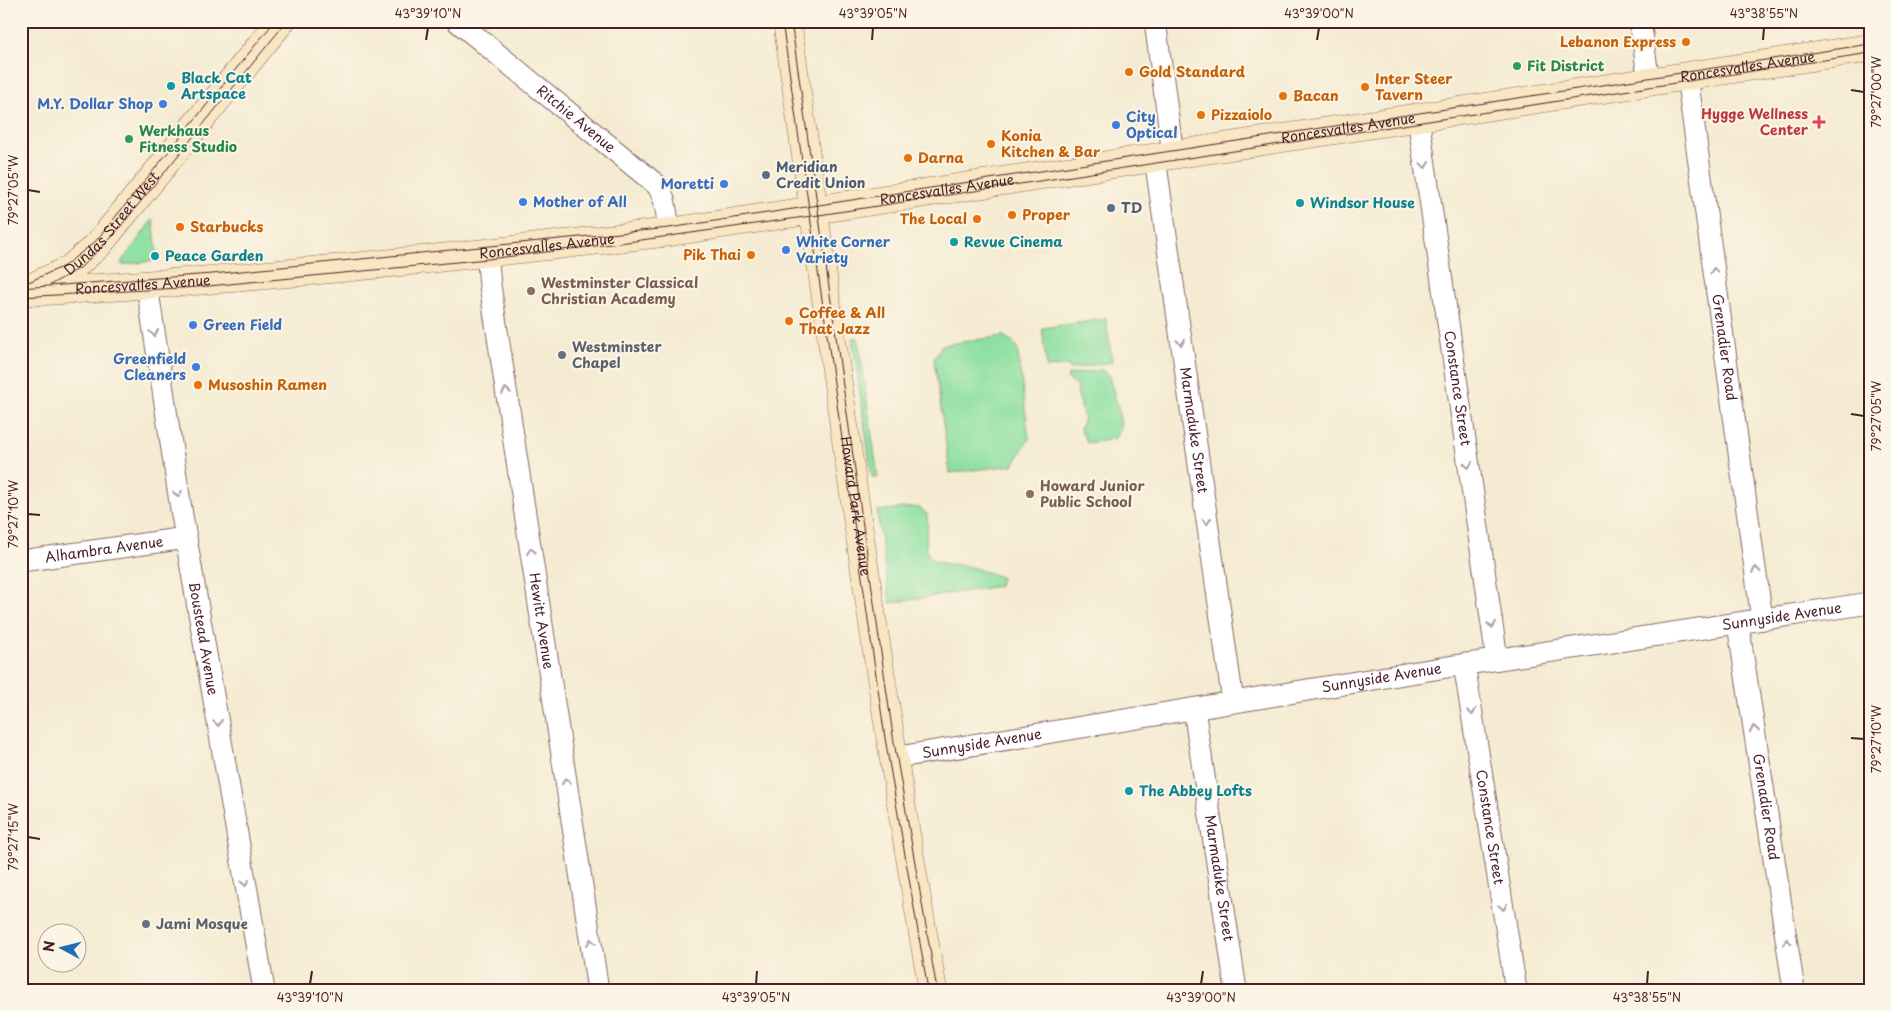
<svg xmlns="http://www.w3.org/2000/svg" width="1891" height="1011" font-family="'Playpen Sans',sans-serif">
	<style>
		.green { fill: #8de0a1; stroke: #6c8066 }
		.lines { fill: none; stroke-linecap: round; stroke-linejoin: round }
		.street-casing { stroke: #866665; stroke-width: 23 }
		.secondary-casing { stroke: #866665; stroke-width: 29 }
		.street { stroke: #fff; stroke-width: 21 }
		.secondary { stroke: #f9e7c3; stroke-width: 28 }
		.tram { stroke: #4a1f2b; stroke-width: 1 }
		.oneway { stroke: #ae9aa0 }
		.ticks { fill: none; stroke: #4a1f2b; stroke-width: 2 }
		.food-dot { fill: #e8710a; stroke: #fcf5e5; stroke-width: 2 }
		.leisure-dot { fill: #2e9e5b; stroke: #fcf5e5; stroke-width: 2 }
		.culture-dot { fill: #0f9aa8; stroke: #fcf5e5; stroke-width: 2 }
		.shop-dot { fill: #3f7fe0; stroke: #fcf5e5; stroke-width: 2 }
		.health-dot { fill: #e0444e; stroke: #fcf5e5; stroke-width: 2 }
		.service-dot { fill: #5c6f8a; stroke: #fcf5e5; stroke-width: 2 }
		.education-dot { fill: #8d6e63; stroke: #fcf5e5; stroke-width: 2 }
		.worship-dot { fill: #6b7280; stroke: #fcf5e5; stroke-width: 2 }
		.labels { text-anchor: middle; stroke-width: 4; stroke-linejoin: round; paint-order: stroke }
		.food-label { font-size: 14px; font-weight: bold; fill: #c56008; stroke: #fcf5e5; text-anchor: start }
		.leisure-label { font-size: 14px; font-weight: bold; fill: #27864d; stroke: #fcf5e5; text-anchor: start }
		.street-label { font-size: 14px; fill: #4a1f2b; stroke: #fcf5e5 }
		.culture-label { font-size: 14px; font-weight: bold; fill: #0d838f; stroke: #fcf5e5; text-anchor: start }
		.shop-label { font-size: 14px; font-weight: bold; fill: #366cbe; stroke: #fcf5e5; text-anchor: start }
		.health-label { font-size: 14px; font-weight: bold; fill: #be3a42; stroke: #fcf5e5; text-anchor: end }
		.service-label { font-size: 14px; font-weight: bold; fill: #4e5e75; stroke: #fcf5e5; text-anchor: start }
		.education-label { font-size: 14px; font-weight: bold; fill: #785e54; stroke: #fcf5e5; text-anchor: start }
		.worship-label { font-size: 14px; font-weight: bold; fill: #5b616d; stroke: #fcf5e5; text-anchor: start }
		.neatline { fill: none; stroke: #4a1f2b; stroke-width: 2 }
		.ticks-label { font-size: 12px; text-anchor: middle; fill: #4a1f2b }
	</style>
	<rect width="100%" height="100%" fill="#fcf5e5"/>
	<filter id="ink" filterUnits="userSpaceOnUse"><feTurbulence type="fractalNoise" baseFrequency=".02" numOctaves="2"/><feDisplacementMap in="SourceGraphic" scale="10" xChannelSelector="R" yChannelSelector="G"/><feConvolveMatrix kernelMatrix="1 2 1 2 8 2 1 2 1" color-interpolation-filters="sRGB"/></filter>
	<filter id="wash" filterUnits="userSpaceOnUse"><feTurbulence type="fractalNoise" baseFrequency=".0096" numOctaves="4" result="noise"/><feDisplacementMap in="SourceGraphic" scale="20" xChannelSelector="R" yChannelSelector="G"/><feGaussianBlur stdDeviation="1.12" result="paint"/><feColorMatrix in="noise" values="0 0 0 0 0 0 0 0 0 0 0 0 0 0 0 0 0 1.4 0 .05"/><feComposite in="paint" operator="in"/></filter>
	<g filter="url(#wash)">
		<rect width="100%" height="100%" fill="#f5ebd2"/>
		<path class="green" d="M153,219L158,260L122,265V261Z
			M1106,319L1112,362L1069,369L1068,365L1047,368L1042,328Z
			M1004,336L1017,346L1029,439L1013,465L950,473L934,359L942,345Z
			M852,338H858L878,478L872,477Z
			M1101,370L1108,374L1119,410L1121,429L1114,439L1087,443L1080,429L1084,419L1076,386L1067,378L1068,375Z
			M913,507L920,508L927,514C928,527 927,530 926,541C923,569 953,562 967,566C978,569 989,573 1001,577L999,586L890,603L877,511Z"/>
	</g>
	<g filter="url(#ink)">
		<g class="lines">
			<defs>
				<g id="street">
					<path id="s1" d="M457,21L658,186L664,199L670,232"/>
					<path d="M1155,21L1173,155"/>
					<path d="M1640,21L1649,82"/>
					<path id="s2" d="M1687,76L1762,619"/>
					<path id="s3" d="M1418,117L1497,659"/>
					<path id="s4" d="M1155,158L1233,702"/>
					<path id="s5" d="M487,253L490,285L598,990"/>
					<path id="s6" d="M147,285L181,509L264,990"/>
					<path id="s7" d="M21,561L186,538"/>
					<path id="s8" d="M1738,624L1794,990"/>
					<path id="s9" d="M1464,664L1516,990"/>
					<path id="s10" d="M1194,709L1236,990"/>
					<path id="s11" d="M893,758L1447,667L1870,603"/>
				</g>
				<g id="secondary">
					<path id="s12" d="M787,21C833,344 875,669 933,990"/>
					<path id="s13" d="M32,287L69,270L98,245L281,21"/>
					<path id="s14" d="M21,292C238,282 454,257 670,232L1870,48"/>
				</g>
			</defs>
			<use href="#street" class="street-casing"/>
			<use href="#secondary" class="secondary-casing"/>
			<use href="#street" class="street"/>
			<use href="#secondary" class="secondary"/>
			<path class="tram" d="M782,21L885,738L928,990
				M791,21L893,736L937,990
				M22,285L64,266L95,242L275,21
				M50,285L80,268L112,237L287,21
				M21,288L212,274L669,228L1870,44
				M21,297L198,287L488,259L620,243L819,215L1870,53"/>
		</g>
		<defs><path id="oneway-chevron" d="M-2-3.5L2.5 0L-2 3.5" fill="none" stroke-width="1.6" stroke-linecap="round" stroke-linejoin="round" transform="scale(1.25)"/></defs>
		<g class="oneway">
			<use href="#oneway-chevron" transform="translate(1425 165) rotate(82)"/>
			<use href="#oneway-chevron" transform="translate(1714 271) rotate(-98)"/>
			<use href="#oneway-chevron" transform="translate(154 333) rotate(82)"/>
			<use href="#oneway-chevron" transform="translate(1181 342) rotate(82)"/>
			<use href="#oneway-chevron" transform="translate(506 391) rotate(-99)"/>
			<use href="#oneway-chevron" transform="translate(1468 465) rotate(82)"/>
			<use href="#oneway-chevron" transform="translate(178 494) rotate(81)"/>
			<use href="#oneway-chevron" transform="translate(1207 521) rotate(82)"/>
			<use href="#oneway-chevron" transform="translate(531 551) rotate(-99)"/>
			<use href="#oneway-chevron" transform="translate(1756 570) rotate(-97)"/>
			<use href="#oneway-chevron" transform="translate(1492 625) rotate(81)"/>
			<use href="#oneway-chevron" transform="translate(1472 712) rotate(81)"/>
			<use href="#oneway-chevron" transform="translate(218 723) rotate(80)"/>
			<use href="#oneway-chevron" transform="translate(1754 729) rotate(-99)"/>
			<use href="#oneway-chevron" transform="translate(566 781) rotate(-99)"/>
			<use href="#oneway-chevron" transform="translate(245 883) rotate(80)"/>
			<use href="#oneway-chevron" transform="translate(1503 907) rotate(81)"/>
			<use href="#oneway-chevron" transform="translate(591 942) rotate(-99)"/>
			<use href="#oneway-chevron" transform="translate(1787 942) rotate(-99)"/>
		</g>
	</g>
	<path class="ticks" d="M426,40L428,28M872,40L873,28M1317,40L1319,28M1763,40L1764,28M1851,90L1864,92M28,190L40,192M1851,414L1864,416M28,514L40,515M1851,738L1864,739M28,837L40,839M310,984L312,971M756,984L757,971M1201,984L1203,971M1647,984L1648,971"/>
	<g class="food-dot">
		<circle cx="1686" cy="42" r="5"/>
		<circle cx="1129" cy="72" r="5"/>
		<circle cx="1365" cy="87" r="5"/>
		<circle cx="1283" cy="96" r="5"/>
		<circle cx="1201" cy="115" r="5"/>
		<circle cx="991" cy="144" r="5"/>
		<circle cx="908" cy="158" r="5"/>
		<circle cx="1012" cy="215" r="5"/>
		<circle cx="977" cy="219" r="5"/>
		<circle cx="180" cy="227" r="5"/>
		<circle cx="751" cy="255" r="5"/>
		<circle cx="789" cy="321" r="5"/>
		<circle cx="198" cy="385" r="5"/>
	</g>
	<g class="leisure-dot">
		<circle cx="1517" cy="66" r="5"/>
		<circle cx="129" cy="139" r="5"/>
	</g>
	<g class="culture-dot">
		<circle cx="171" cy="86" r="5"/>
		<circle cx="1300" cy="203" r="5"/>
		<circle cx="954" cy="242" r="5"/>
		<circle cx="155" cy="256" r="5"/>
		<circle cx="1129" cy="791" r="5"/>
	</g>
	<g class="shop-dot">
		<circle cx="163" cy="104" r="5"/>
		<circle cx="1116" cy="125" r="5"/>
		<circle cx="724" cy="184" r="5"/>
		<circle cx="523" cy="202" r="5"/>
		<circle cx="786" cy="250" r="5"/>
		<circle cx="193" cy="325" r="5"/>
		<circle cx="196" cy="367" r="5"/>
	</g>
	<path class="health-dot" d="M1816.5 114.5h5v5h5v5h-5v5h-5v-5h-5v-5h5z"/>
	<g class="service-dot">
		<circle cx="766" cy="175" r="5"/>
		<circle cx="1111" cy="208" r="5"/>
	</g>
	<g class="education-dot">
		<circle cx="531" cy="291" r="5"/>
		<circle cx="1030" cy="494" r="5"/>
	</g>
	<g class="worship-dot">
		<circle cx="562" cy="355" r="5"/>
		<circle cx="146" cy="924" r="5"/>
	</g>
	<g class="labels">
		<g class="food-label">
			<text x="1676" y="47" text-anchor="end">Lebanon Express</text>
			<text x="1139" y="77">Gold Standard</text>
			<text x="1375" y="84">Inter Steer<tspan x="1375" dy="16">Tavern</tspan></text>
			<text x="1293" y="101">Bacan</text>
			<text x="1211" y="120">Pizzaiolo</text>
			<text x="1001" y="141">Konia<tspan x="1001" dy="16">Kitchen &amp; Bar</tspan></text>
			<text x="918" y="163">Darna</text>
			<text x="1022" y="220">Proper</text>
			<text x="967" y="224" text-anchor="end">The Local</text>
			<text x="190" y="232">Starbucks</text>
			<text x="741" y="260" text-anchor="end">Pik Thai</text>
			<text x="799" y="318">Coffee &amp; All<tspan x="799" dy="16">That Jazz</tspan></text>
			<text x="208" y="390">Musoshin Ramen</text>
		</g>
		<g class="leisure-label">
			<text x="1527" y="71">Fit District</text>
			<text x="139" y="136">Werkhaus<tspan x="139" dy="16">Fitness Studio</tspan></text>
		</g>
		<g class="street-label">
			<text dy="5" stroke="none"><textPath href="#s14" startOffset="1742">Roncesvalles Avenue</textPath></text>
			<text dy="5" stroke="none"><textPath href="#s1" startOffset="154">Ritchie Avenue</textPath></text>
			<text dy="5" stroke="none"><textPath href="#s14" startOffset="1338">Roncesvalles Avenue</textPath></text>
			<text dy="5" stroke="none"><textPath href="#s14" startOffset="932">Roncesvalles Avenue</textPath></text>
			<text dy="5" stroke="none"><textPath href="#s13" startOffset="104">Dundas Street West</textPath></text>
			<text dy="5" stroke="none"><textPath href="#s14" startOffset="528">Roncesvalles Avenue</textPath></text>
			<text dy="5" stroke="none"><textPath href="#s14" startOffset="122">Roncesvalles Avenue</textPath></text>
			<text dy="5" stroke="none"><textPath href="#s2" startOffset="274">Grenadier Road</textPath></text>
			<text dy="5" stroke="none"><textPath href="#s3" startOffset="274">Constance Street</textPath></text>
			<text dy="5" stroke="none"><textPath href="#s4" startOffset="275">Marmaduke Street</textPath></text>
			<text dy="5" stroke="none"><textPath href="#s12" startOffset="490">Howard Park Avenue</textPath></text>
			<text dy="5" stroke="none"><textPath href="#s7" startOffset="84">Alhambra Avenue</textPath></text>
			<text dy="5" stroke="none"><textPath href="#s11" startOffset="900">Sunnyside Avenue</textPath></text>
			<text dy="5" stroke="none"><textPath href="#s5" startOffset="372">Hewitt Avenue</textPath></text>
			<text dy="5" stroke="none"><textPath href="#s6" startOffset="358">Boustead Avenue</textPath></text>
			<text dy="5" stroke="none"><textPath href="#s11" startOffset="495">Sunnyside Avenue</textPath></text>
			<text dy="5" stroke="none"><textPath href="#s11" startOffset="90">Sunnyside Avenue</textPath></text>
			<text dy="5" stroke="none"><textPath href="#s8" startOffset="185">Grenadier Road</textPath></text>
			<text dy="5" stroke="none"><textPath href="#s9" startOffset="165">Constance Street</textPath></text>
			<text dy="5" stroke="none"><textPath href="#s10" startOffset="171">Marmaduke Street</textPath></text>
		</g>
		<g class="culture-label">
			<text x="181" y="83">Black Cat<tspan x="181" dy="16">Artspace</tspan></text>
			<text x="1310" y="208">Windsor House</text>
			<text x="964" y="247">Revue Cinema</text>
			<text x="165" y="261">Peace Garden</text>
			<text x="1139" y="796">The Abbey Lofts</text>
		</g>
		<g class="shop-label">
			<text x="153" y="109" text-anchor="end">M.Y. Dollar Shop</text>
			<text x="1126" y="122">City<tspan x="1126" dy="16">Optical</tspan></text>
			<text x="714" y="189" text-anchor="end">Moretti</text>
			<text x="533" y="207">Mother of All</text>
			<text x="796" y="247">White Corner<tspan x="796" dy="16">Variety</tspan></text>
			<text x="203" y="330">Green Field</text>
			<text x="186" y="364" text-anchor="end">Greenfield<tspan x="186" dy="16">Cleaners</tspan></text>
		</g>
		<g class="health-label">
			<text x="1808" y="119">Hygge Wellness<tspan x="1808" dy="16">Center</tspan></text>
		</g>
		<g class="service-label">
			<text x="776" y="172">Meridian<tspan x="776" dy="16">Credit Union</tspan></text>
			<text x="1121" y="213">TD</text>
		</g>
		<g class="education-label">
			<text x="541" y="288">Westminster Classical<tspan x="541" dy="16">Christian Academy</tspan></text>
			<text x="1040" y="491">Howard Junior<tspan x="1040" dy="16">Public School</tspan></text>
		</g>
		<g class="worship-label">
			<text x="572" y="352">Westminster<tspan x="572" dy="16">Chapel</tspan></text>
			<text x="156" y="929">Jami Mosque</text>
		</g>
	</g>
	<rect width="1891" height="1011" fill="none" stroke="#fcf5e5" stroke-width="55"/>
	<g transform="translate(62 948) rotate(277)"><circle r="24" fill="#fcf5e5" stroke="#b59f9b"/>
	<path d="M0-4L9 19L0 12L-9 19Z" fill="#1f6fb2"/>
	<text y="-8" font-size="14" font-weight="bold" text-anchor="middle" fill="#4a1f2b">N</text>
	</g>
	<rect x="28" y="28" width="1836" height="956" class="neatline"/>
	<g class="ticks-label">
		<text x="428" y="18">43°39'10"N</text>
		<text x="873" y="18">43°39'05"N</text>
		<text x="1319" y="18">43°39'00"N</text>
		<text x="1764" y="18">43°38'55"N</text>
		<text transform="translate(1877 92) rotate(-90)" y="4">79°27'00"W</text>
		<text transform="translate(14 190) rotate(-90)" y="4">79°27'05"W</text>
		<text transform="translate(1877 416) rotate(-90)" y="4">79°27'05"W</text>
		<text transform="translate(14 514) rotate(-90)" y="4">79°27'10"W</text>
		<text transform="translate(1877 739) rotate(-90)" y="4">79°27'10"W</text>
		<text transform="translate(14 837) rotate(-90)" y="4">79°27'15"W</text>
		<text x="310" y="1002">43°39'10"N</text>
		<text x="756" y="1002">43°39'05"N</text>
		<text x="1201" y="1002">43°39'00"N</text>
		<text x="1647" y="1002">43°38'55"N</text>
	</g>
</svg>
